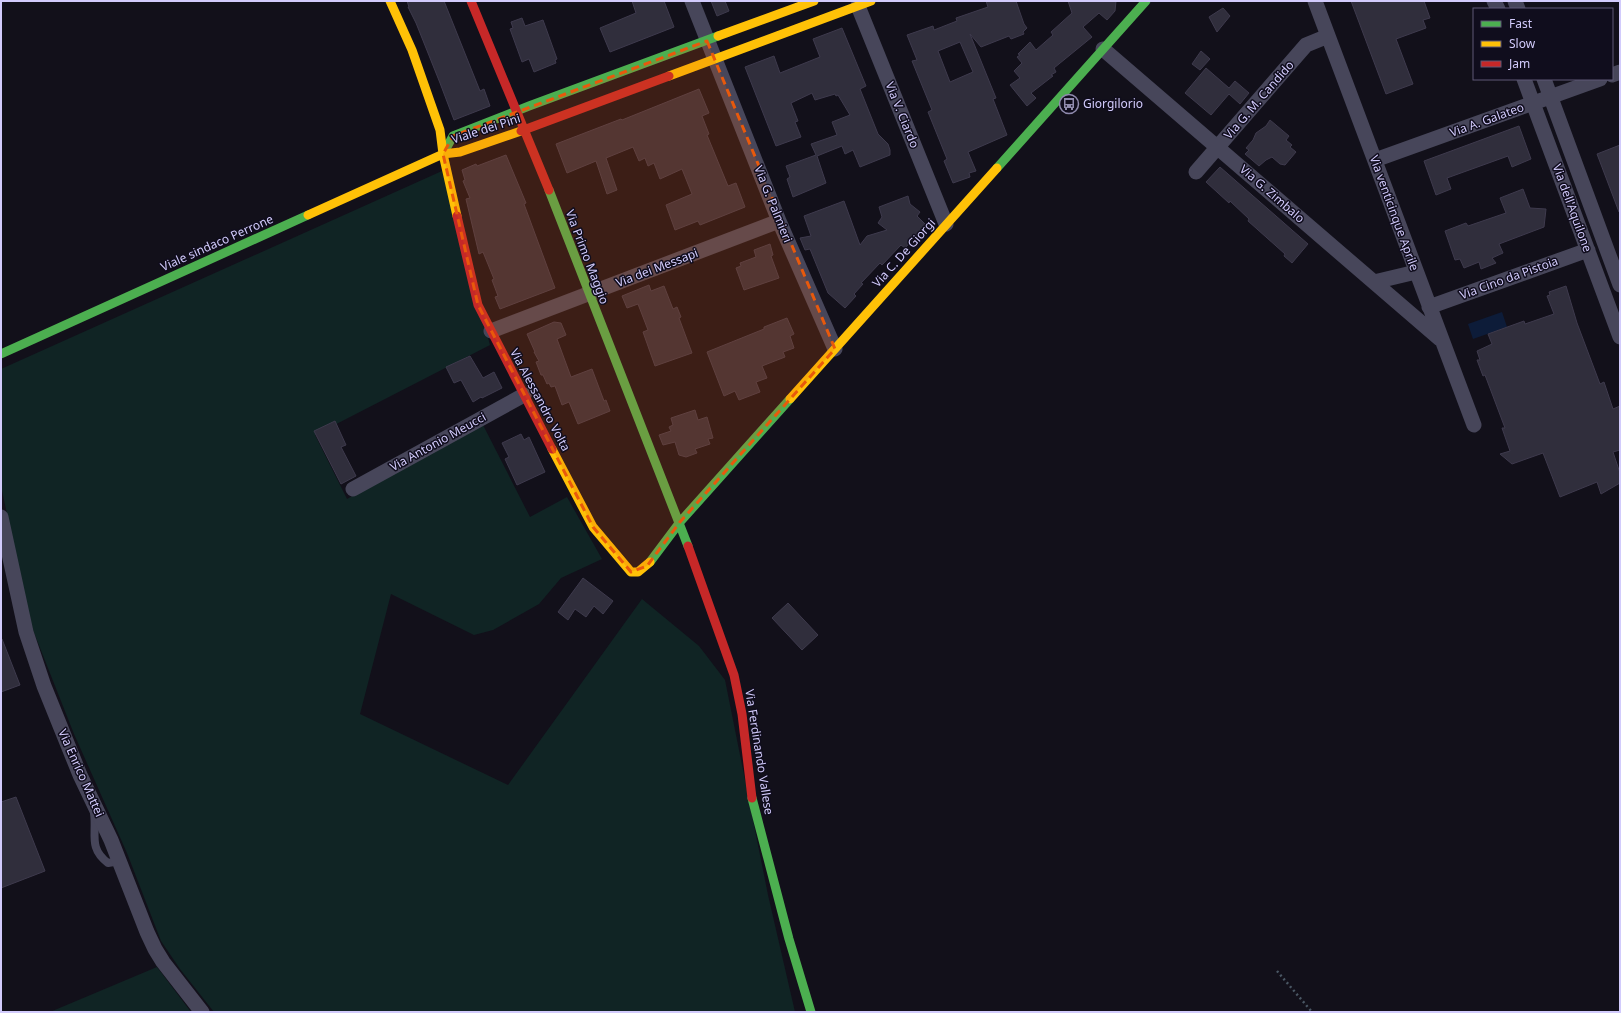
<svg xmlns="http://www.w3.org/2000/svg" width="1621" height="1013" font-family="'Noto Sans',sans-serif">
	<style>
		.green { fill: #102424 }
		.water { fill: #0d1c39 }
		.building { fill: #302e3c; stroke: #3e3a4d; fill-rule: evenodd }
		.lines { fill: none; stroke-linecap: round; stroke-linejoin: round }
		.path { stroke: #4a5764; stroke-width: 2.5; stroke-dasharray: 2 3; stroke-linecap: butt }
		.lane { stroke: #47465a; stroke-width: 8 }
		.street { stroke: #47465a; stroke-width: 15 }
		.fast { stroke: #4caf50; stroke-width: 9 }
		.slow { stroke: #ffc107; stroke-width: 9 }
		.jam { stroke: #c62828; stroke-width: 9 }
		.marked { fill: #e8590c; fill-opacity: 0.2; stroke: #e8590c; stroke-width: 3; stroke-dasharray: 8 5; stroke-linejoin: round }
		.labels { text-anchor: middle; stroke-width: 3; stroke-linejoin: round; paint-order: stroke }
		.street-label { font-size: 12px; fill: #d2cbfc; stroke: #100d1d }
		.poi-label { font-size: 12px; fill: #d2cbfc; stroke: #100d1d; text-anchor: start }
	</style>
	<rect width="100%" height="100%" fill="#12101a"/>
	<path class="green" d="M442,171L490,345L315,435L347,499L483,425L530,517L567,497L602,559L561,578L539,604L493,630L474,635L391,594L360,714L508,785L642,599L699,646L725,680L768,895L795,1012H214L180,969L161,941L127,853L74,734L31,625L1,486V369Z
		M157,967L191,1012H50Z"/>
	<path class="water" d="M1502,312L1507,327L1473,339L1468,324Z"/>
	<path class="building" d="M407,1H444L480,91L484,89L490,106L454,120L440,83L416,23L408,7H409Z
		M632,1H664L674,27L610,52L600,28L636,13Z
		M711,1H725L729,11L717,16Z
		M986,1H1016L1024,24L1027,28L1023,32L1024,34L1011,39L1009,36L981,47L970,34L996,98L993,99L1007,135L968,152L976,171L969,173L970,177L953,183L944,161L947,159L928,112L932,110L912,61L917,60L907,35L933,26L934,30L957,21L956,18L988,7ZM960,42L973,72L950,82L938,51Z
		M1068,1H1116L1115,11L1107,20L1099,13L1083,27L1092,37L1054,68L1056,72L1051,75L1053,76L1031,93L1036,98L1027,106L1010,85L1020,78L1014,71L1022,63L1017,57L1020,55L1018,54L1030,42L1036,50L1053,35L1051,32L1072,13Z
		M1351,1H1424L1430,18L1423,20L1426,28L1396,39L1413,84L1386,94Z
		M1223,8L1230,16L1217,32L1209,17Z
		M522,18L525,26L543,20L557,59L555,60L556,63L534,72L529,59L522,62L510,29L513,28L511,22Z
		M842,28L866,86L860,89L878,134L888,144L890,150V155L860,167L853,150L845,154L842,146L817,156L826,183L793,197L787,179L790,177L786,166L816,155L811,144L837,135L832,122L850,115L838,95L836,96L835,94L815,100L812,93L791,103L798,121L795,122L801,137L776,146L745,67L774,56L780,73L820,57L813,39Z
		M1201,51L1210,59L1200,70L1192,64Z
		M1206,68L1229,88L1235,81L1249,93L1240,104L1229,94L1211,115L1185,93Z
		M699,89L709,113L702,116L709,134L707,135L728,186L736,183L745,207L700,225L698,221L675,230L666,205L692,194L682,169L660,179L654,163L648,166L645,158L639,161L633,147L606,158L617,190L607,194L596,161L567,173L556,144L621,119L622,120Z
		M1270,120L1289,136L1286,140L1292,145L1290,147L1296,152L1285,165L1280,164L1272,157L1266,160L1259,166L1245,154L1249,150L1246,148L1253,140L1256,133L1266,126Z
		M1519,126L1531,159L1512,167L1508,156L1447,178L1451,189L1436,195L1424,161Z
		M1620,145V212H1619L1597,154Z
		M506,155L526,203L524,204L555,288L500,309L495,297L498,296L492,280L494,279L483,252L479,254L466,199L470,198L463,181L465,180L462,170L476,164L477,166Z
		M1220,167L1308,244L1292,263L1284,256L1285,254L1248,221L1249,219L1230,201L1229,203L1206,182Z
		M1523,189L1530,208L1546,209L1544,227L1499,244L1503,253L1492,258L1496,263L1481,269L1479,262L1464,268L1460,259L1455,260L1445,231L1466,223L1468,226L1506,213L1500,198Z
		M908,196L910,204L920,212L917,216L926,225L905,248L901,245L882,265L880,263L861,283L863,284L854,294L856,296L845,308L828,293L810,249L805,250L800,238L811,236L804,216L844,201L860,245L867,236L887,230L878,223L882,217L879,207Z
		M770,244L773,255L771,256L779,278L744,290L736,268L741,266L740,263L756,257L754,250Z
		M649,285L651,291L664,286L673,309L677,307L681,317L679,318L692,353L655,366L643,332L648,330L638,304L627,308L622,296Z
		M1566,286L1577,323L1600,384L1604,382L1613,409L1620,406V450L1613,452L1620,473V483L1601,494L1597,482L1560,497L1543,453L1512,464L1500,454L1510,451L1502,428H1505L1485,375L1483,376L1477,360H1480L1477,351L1492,344L1488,334L1524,321L1525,324L1554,314L1547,296L1550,295L1549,292Z
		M787,318L794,334L790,336L794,348L783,352L785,357L762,366L767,378L756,382L760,392L739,400L735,391L724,396L707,352L764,329V327Z
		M554,322L561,323L566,335L557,339L571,377L592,369L604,401L606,400L610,411L578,424L569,402L562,405L555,386L551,387L549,383L547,384L543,375H541L536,362L539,361L534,352H535L527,334Z
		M470,356L483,378L494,372L502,388L482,398L481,397L473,402L461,380L454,383L446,367Z
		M695,410L698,420L707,417L713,438L708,439L710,444L695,449L697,453L686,457L679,455L675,442L663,445L659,435L671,431L669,427L673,425L671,418Z
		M335,421L346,445L341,447L356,476L341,484L314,431Z
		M521,434L524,440L529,437L545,472L517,485L505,459L509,457L502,443Z
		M583,578L613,601L603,614L594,606L586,617L575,609L568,620L558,612Z
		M788,603L818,635L802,650L772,618Z
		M2,639L20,685L1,692V640Z
		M16,797L45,871L1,888V802Z"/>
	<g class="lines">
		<path class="path" d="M1277,971L1312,1012"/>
		<path class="lane" d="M94,813C97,834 88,848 108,863L114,862L119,860"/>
		<path class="street" d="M692,1L779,221L835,349
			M1315,1L1474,425
			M1494,1L1498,9
			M1515,1L1518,9
			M858,6L946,224
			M1103,49L1440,339
			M1612,75L1620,72
			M1524,79L1620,337
			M1544,79L1620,285
			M1375,160L1600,79
			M1196,172L1306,45L1328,36
			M1374,282L1416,272
			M1429,307L1588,250
			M491,331L779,221
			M353,489L524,395
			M1,517L26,632L44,686L80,775L111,840L147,932L155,949L163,962L202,1012"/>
		<path class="fast" d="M443,154L453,136L529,106L718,36
			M997,168L1146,1
			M549,190L688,546
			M1,354L308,215
			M650,562L680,522L790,399
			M752,798L789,939L811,1012"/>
		<path class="slow" d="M390,1L412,50L440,130L443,154L457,216
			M718,36L814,1
			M669,76L871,1
			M308,215L443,154L460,152L521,131
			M790,399L997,168
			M552,449L593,527L631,572H638L650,562"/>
		<path class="jam" d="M471,1L549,190
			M521,131L669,76
			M457,216L478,305L552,449
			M688,546L734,675L742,714L752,798"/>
	</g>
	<path class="marked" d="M707,41L835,349L680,522L647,566L631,572L593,527L478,305L443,154L453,136Z"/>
	<defs>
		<symbol id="bus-ring" viewBox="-11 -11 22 22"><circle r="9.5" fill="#100d1d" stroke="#8f8aad" stroke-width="1.5"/><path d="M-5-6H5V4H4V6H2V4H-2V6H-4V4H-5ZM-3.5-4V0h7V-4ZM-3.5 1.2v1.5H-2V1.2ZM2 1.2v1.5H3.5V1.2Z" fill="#8f8aad"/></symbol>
	</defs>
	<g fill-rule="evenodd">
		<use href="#bus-ring" x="1058" y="93" width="22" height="22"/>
	</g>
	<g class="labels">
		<g class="street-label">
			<text transform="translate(1259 100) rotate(-49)" y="4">Via G. M. Candido</text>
			<text transform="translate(902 115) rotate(68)" y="4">Via V. Ciardo</text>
			<text transform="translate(1487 120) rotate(-20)" y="4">Via A. Galateo</text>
			<text transform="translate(486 129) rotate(-18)" y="4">Viale dei Pini</text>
			<text transform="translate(1272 194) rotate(41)" y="4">Via G. Zimbalo</text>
			<text transform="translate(773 204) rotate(68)" y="4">Via G. Palmieri</text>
			<text transform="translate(1572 208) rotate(70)" y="4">Via dell'Aquilone</text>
			<text transform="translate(1394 213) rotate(70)" y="4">Via venticinque Aprile</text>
			<text transform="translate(217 243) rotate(-24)" y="4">Viale sindaco Perrone</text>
			<text transform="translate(904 253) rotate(-48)" y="4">Via C. De Giorgi</text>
			<text transform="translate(587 257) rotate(69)" y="4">Via Primo Maggio</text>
			<text transform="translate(657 268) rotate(-21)" y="4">Via dei Messapi</text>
			<text transform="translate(1509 278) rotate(-20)" y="4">Via Cino da Pistoia</text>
			<text transform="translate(540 400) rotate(62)" y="4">Via Alessandro Volta</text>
			<text transform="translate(438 442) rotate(-29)" y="4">Via Antonio Meucci</text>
			<text transform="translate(759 752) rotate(81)" y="4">Via Ferdinando Vallese</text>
			<text transform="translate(81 773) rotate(66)" y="4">Via Enrico Mattei</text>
		</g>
		<g class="poi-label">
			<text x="1083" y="108">Giorgilorio</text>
		</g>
	</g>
	<rect width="1621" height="1013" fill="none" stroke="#d2cbfc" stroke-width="4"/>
	<rect x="1473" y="8" width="140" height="72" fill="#100d1d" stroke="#5e5976"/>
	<rect x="1481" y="21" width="20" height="6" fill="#4caf50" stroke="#5e5976"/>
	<text x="1509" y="28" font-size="12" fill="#d2cbfc">Fast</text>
	<rect x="1481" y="41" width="20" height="6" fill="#ffc107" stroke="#5e5976"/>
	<text x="1509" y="48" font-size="12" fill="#d2cbfc">Slow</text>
	<rect x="1481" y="61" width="20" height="6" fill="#c62828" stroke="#5e5976"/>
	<text x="1509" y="68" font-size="12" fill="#d2cbfc">Jam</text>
</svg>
